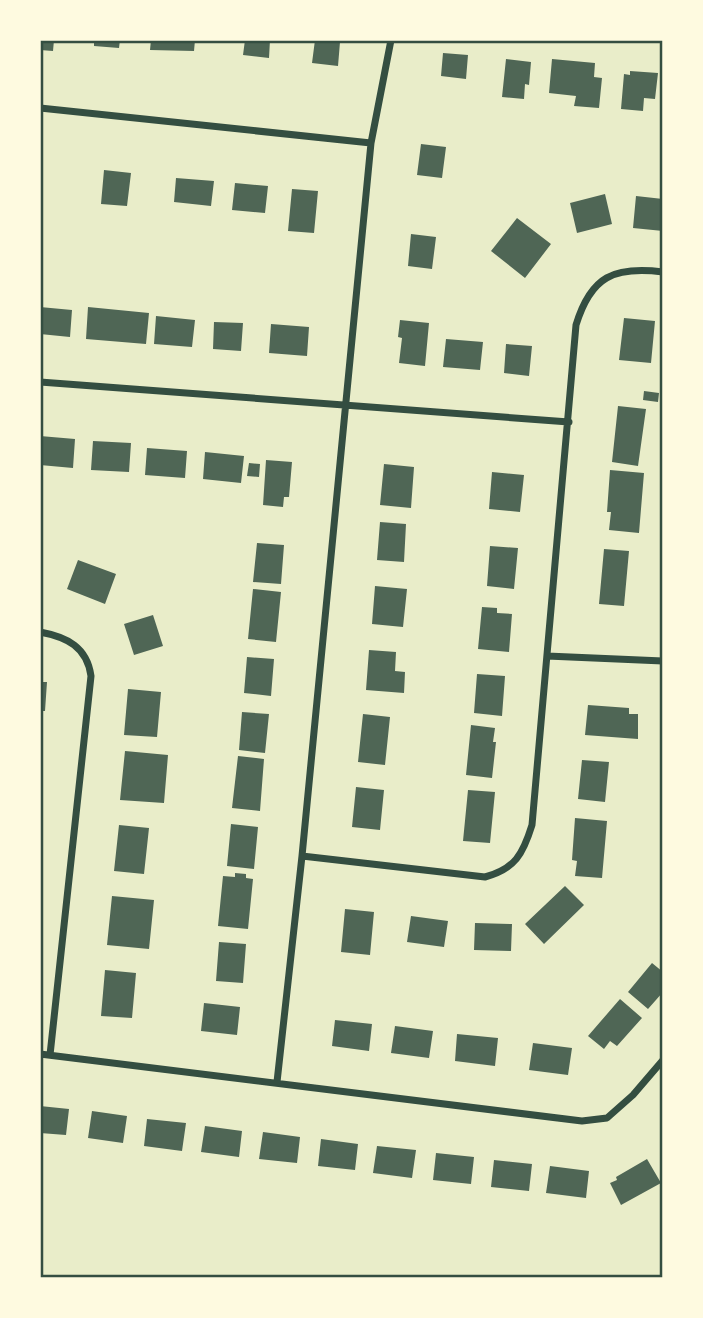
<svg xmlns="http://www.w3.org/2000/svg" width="703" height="1318" font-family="Arial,sans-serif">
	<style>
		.building { fill: #4f6655 }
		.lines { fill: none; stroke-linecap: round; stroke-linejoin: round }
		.minor { stroke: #344e41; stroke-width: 7 }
		.neatline { fill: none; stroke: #344e41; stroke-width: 2.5 }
	</style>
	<rect width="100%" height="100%" fill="#e9edc9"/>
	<path class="building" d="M40,40H54L53,51L40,50Z
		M94,40H120L119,48L94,46Z
		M151,40H195L194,51L150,50Z
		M245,40H270L269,58L243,55Z
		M315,40L340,42L338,66L312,63Z
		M443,53L468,55L466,79L441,76Z
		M506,59L531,62L529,85L525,84L524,99L502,97Z
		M552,59L595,63L594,77L602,78L599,108L574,106L576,96L549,93Z
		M630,71L658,73L655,99L644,98L643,111L621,109L624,74L630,75Z
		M421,144L446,147L442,178L417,175Z
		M104,170L131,173L127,206L101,204Z
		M176,178L214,181L211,206L174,202Z
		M235,183L268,186L265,213L232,210Z
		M292,189L318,191L314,233L288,231Z
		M605,194L612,224L577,233L570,203Z
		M636,196L663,199V231L633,228Z
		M517,218L551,244L525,278L491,251Z
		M411,234L436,237L432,269L408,266Z
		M40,307L72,310L70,337L40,334Z
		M88,307L149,313L146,344L86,339Z
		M156,316L195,320L192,347L154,344Z
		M624,318L655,321L651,363L619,360Z
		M400,320L429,323L425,366L399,363L402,338L398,337Z
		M214,322L243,323L241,351L213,349Z
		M271,324L309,327L307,356L269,353Z
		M446,339L483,342L480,370L443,367Z
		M506,344L532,346L529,376L504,373Z
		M644,391L659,393L658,402L643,400Z
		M618,406L646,409L638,466L612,462Z
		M40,436L75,439L73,468L40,465Z
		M93,441L131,443L129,472L91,470Z
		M147,448L187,451L185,478L145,475Z
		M205,452L244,456L241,483L203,479Z
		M266,460L292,462L289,497H284L283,507L263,505Z
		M249,463L260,464L259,477L247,476Z
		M384,464L414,467L411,508L380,505Z
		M610,470L644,473L639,533L609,530L611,512H607Z
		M492,472L524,475L520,512L489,509Z
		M380,522L406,524L404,562L377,560Z
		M257,543L284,545L281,584L253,582Z
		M490,546L518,548L514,589L487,586Z
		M604,549L629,551L624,606L599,604Z
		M78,560L116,574L105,604L67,589Z
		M375,586L407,589L403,627L372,624Z
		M253,589L281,592L276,642L248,639Z
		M482,607L497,608V613L512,614L509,652L478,649Z
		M153,615L163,646L134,655L124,624Z
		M369,650L396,652L395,671L405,672L404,693L366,690Z
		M247,657L274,659L271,696L244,693Z
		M477,674L505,676L502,716L474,713Z
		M40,682H47L45,711H40Z
		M128,689L161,692L157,737L124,735Z
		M588,705L629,708V714H638V739L585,735Z
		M242,712L269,714L265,753L239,750Z
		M363,714L390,717L385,765L358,762Z
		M471,725L495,728L493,742H496L492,778L466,775Z
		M125,751L168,755L164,803L120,800Z
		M238,756L264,759L260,811L232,808Z
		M582,760L609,762L605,802L578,799Z
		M356,787L384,790L380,830L352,827Z
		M468,790L495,792L490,843L463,841Z
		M575,818L607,821L602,878L575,876L577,861L572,860Z
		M231,824L258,827L254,869L227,866Z
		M119,825L149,828L144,874L114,871Z
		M235,873L246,874V878L253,879L248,929L218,926L223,876L235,877Z
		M565,886L584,905L544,944L525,924Z
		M112,896L154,900L149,949L107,945Z
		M345,909L374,912L370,955L341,952Z
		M411,916L448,921L444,947L407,942Z
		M475,923L512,924L511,951L474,950Z
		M219,942L246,944L243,983L216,981Z
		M652,963L663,972V992L648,1009L628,992Z
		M105,970L136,973L132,1018L101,1016Z
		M620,999L642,1018L617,1046L610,1041L604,1049L588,1036Z
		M204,1003L240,1007L237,1035L201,1031Z
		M335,1020L372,1024L369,1051L332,1046Z
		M395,1026L433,1031L429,1058L391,1053Z
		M457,1034L498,1038L495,1066L455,1061Z
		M533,1043L572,1048L568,1075L529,1070Z
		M40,1106L69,1109L66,1135L40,1133Z
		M92,1111L127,1116L123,1143L88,1138Z
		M147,1119L186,1123L182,1151L144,1146Z
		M205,1126L242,1131L239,1157L201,1152Z
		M263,1132L300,1137L297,1163L259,1159Z
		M321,1139L358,1144L355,1170L318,1166Z
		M377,1146L416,1150L412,1178L373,1173Z
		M436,1153L474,1157L471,1184L433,1180Z
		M647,1159L661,1183L621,1205L610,1183L617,1180L616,1177Z
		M494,1160L532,1164L529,1191L491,1187Z
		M550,1166L589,1171L586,1198L546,1193Z"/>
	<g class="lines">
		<path class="minor" d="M40,108L371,143
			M40,382L569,422
			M40,632C67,637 87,647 91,676L50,1055
			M547,656L663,661
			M302,856L485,877C515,869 523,854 532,825L576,325C591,276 614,266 663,272
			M40,1054L582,1121L607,1118L633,1095L663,1060
			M277,1082L302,856L371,143L391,40"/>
	</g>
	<rect width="703" height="1318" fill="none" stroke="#fefae0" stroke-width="84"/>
	<rect x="42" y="42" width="619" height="1234" class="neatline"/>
</svg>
